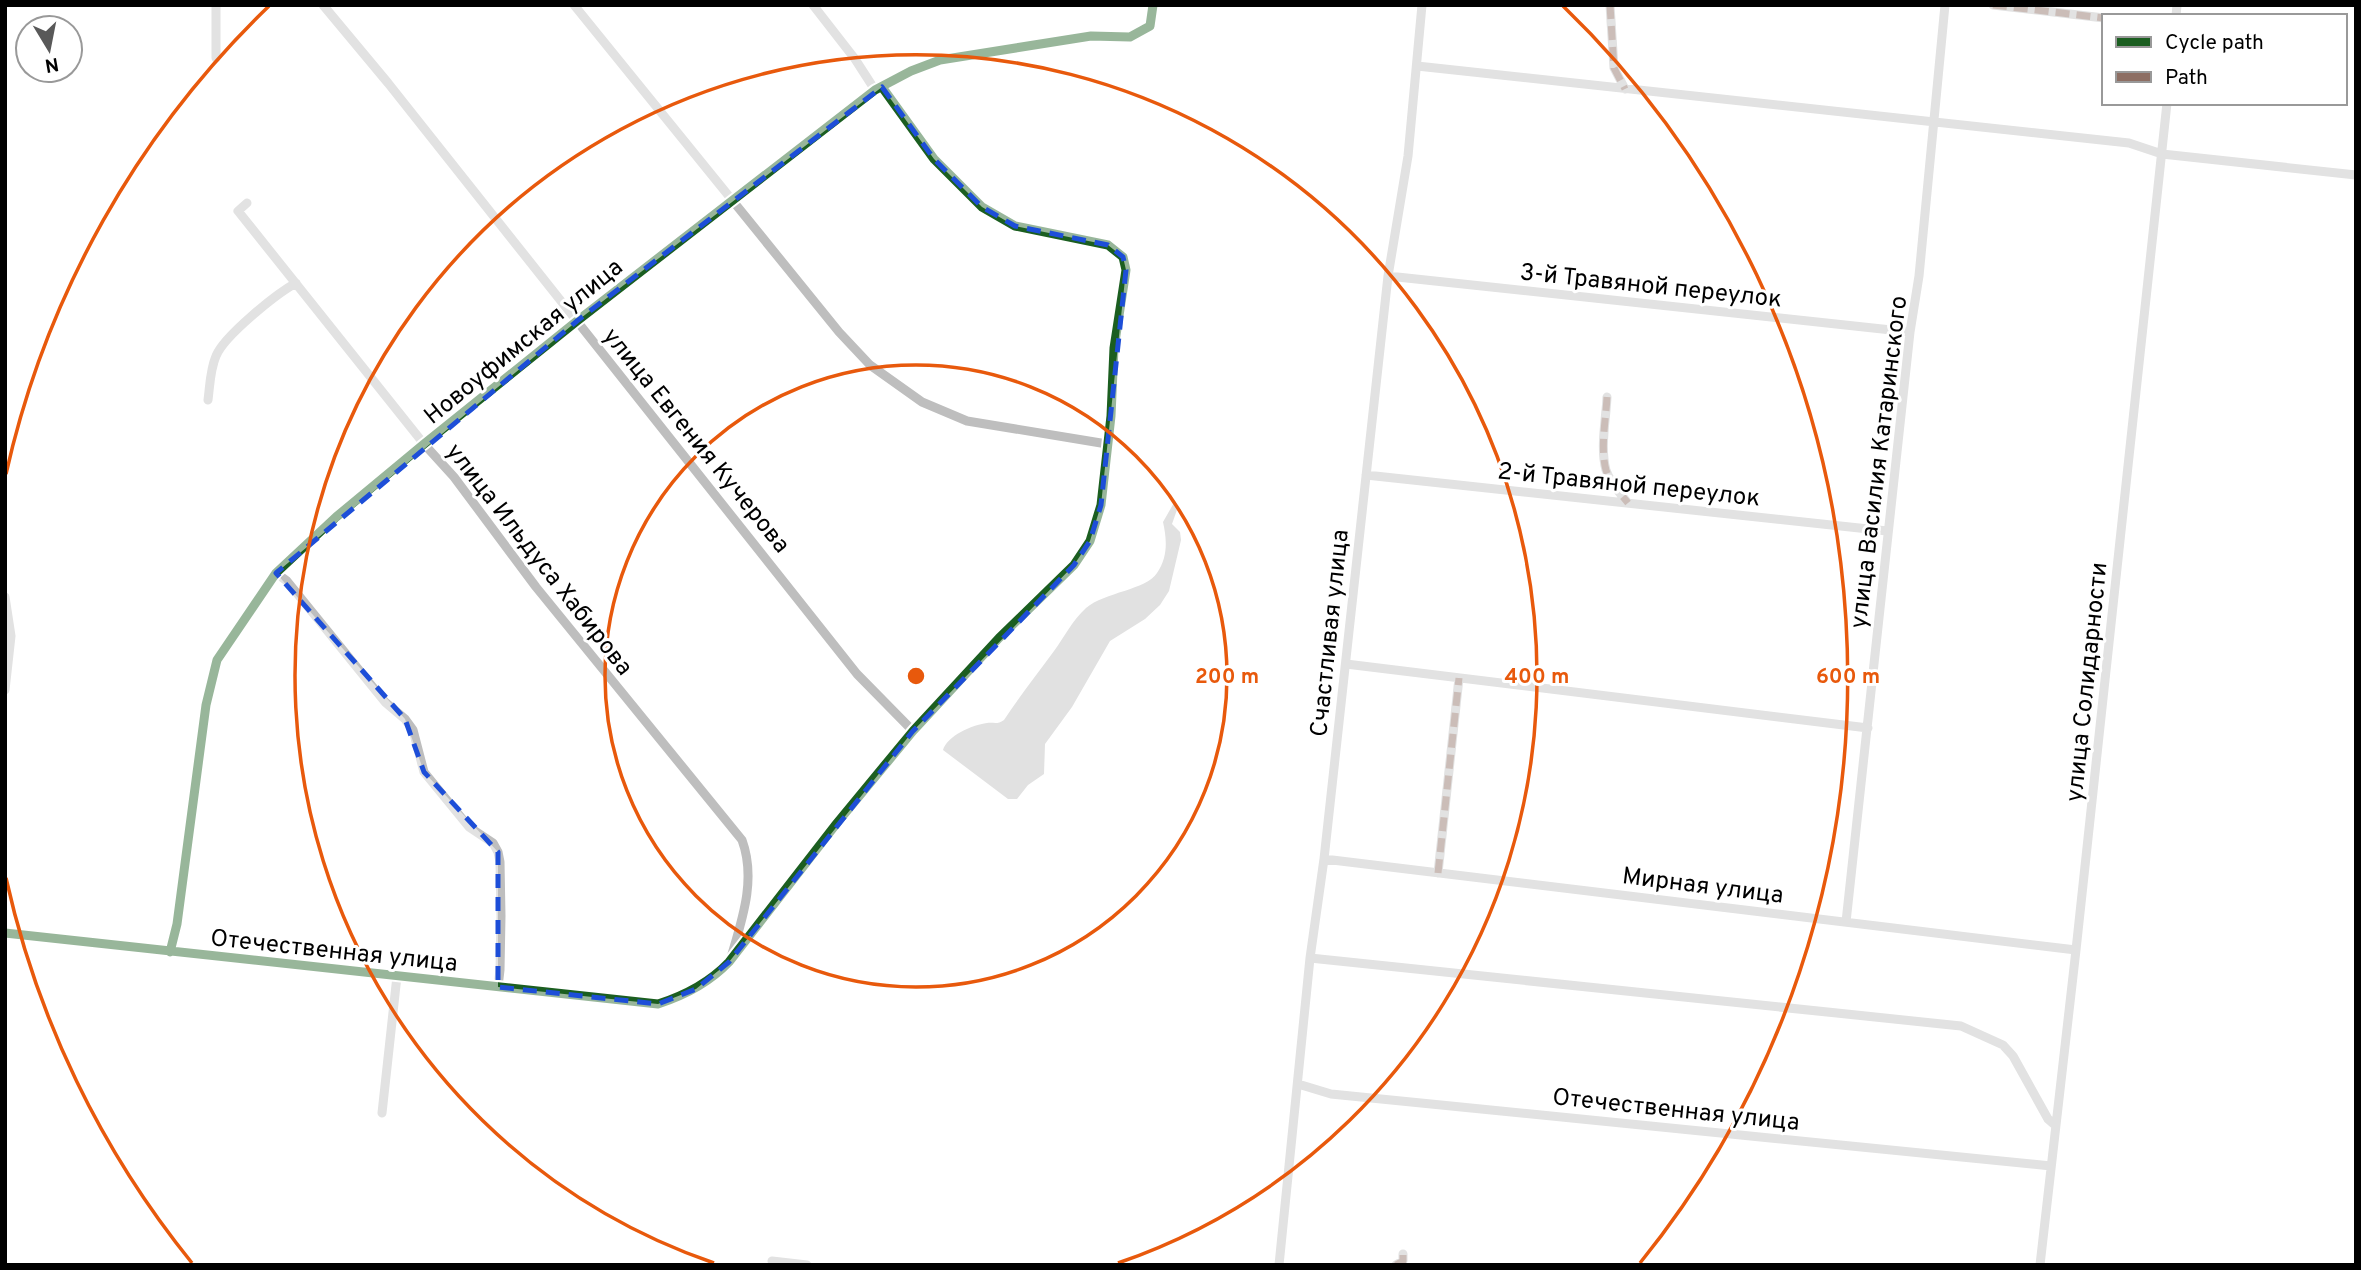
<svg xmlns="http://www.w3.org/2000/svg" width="2361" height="1270" font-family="Overpass,sans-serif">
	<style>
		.water { fill: #bcbcbc }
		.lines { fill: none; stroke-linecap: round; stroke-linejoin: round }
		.minor { stroke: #bebebe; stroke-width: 9 }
		.quiet { stroke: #8d6e63; stroke-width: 7; stroke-dasharray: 14 7; stroke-linecap: butt }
		.cycleway-casing { stroke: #fff; stroke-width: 13 }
		.cycleway { stroke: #1b5e20; stroke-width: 9 }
		.marked { fill: none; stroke: #1d4ed8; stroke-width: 5; stroke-dasharray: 14 9; stroke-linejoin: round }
		.ring { fill: none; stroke: #e8590c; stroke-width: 3.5 }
		.labels { text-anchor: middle; stroke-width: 6; stroke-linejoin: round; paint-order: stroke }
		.street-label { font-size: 24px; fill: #000; stroke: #fff }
		.centre { fill: #e8590c; stroke: #fff; stroke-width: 3.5 }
		.ring-label { font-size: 21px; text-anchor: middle; font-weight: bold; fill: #e8590c; stroke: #fff; stroke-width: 6; stroke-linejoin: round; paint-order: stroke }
	</style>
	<rect width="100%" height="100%" fill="#fff"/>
	<path class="water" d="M1175,501L1178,507L1172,524L1180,532L1181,540L1169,591L1160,605L1145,619L1110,641L1072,707L1045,744L1044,774L1028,785L1017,799H1008L943,750C947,736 972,725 987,723C994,722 997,725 1004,720C1020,696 1037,674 1054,651C1065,636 1072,621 1086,608C1105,592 1146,590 1157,573C1168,557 1167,540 1163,522Z"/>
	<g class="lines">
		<path class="minor" d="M323,5L388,83L857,674L913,731
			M574,5L839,332L870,365L922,402L967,421L1107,444
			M813,5L855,59L875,90
			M1610,5L1614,68L1625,89
			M1993,5L2104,18
			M2176,16L2177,5
			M216,58V5
			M1417,66L2129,143L2162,154L2356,175
			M247,203L238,211L424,444L454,477L536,587L742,840C756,878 743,917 732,954
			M1388,276L1910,332
			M1607,397C1606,419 1600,448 1606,470C1610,483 1620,493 1628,503
			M208,400C210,385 210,370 216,356C224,336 276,294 296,283
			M1366,475L1887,531
			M276,573L287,581L385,702L405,719L413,730L424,772L469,827L493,843L498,852L500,862L501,916L500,970L498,987
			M5,597L11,636L5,690
			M1346,664L1868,728
			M1324,859L2076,950
			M1438,873L1459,678
			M1846,922L1910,332L1919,276L1945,5
			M5,933L658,1004C686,995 709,983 729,962L837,823L913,731L999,638L1074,565L1090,541L1101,505L1111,416L1114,348L1126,270L1123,257L1108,245L1015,226L982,207L934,159L882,87
			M170,952L177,924L206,705L217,660L276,573L336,517L424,444L577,321L875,90L911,71L940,60L1091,36L1130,37L1150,26L1153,5
			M1310,958L1961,1026L2003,1045L2013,1056L2048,1119L2055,1125
			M1298,1084L1331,1094L2051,1166
			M382,1113L397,976
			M772,1261L807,1265
			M1279,1265L1310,958L1324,859L1388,276L1408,156L1422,5
			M1396,1265L1403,1261V1254
			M2040,1265L2076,950L2167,103"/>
		<path class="quiet" d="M1610,5L1614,68L1625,89
			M1993,5L2104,18
			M1607,397C1606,419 1600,448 1606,470C1610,483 1620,493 1628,503
			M1438,873L1459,678
			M1396,1265L1403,1261V1254"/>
		<defs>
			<path id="cycleway" d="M5,933L658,1004C686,995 709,983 729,962L837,823L913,731L999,638L1074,565L1090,541L1101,505L1111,416L1114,348L1126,270L1123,257L1108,245L1015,226L982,207L934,159L882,87
				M170,952L177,924L206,705L217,660L276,573L336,517L424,444L577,321L875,90L911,71L940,60L1091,36L1130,37L1150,26L1153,5"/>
		</defs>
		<use href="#cycleway" class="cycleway-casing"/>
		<use href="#cycleway" class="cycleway"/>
	</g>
	<path d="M0 0H2361V1270H0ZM882,87L934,159L982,207L1015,226L1108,245L1123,257L1126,270L1101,505L1090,541L1074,565L913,731L729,962L696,989L658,1004L498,987V852L424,772L405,719L276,573L577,321Z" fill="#fff" fill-opacity=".55" fill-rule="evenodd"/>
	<path class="marked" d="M882,87L934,159L982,207L1015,226L1108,245L1123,257L1126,270L1101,505L1090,541L1074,565L913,731L729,962L696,989L658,1004L498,987V852L424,772L405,719L276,573L577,321Z"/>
	<g class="ring">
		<circle cx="916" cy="676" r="311"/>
		<path d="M714 1263A621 621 0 1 1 1118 1263"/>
		<path d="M192 1263A932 932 0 0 1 6 878M6 474A932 932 0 0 1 269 6M1563 6A932 932 0 0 1 1640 1263"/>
	</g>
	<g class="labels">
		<g class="street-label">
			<text transform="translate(1651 285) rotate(6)" y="8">3-й Травяной переулок</text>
			<text transform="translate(523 341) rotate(-39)" y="8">Новоуфимская улица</text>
			<text transform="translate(697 440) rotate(51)" y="8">улица Евгения Кучерова</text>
			<text transform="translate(1878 462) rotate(-83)" y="8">улица Василия Катаринского</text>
			<text transform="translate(1629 484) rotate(6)" y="8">2-й Травяной переулок</text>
			<text transform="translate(540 559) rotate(52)" y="8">улица Ильдуса Хабирова</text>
			<text transform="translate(1329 633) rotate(-84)" y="8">Счастливая улица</text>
			<text transform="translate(2086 682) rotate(-84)" y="8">улица Солидарности</text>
			<text transform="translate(1703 885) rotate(7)" y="8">Мирная улица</text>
			<text transform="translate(334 950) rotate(6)" y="8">Отечественная улица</text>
			<text transform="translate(1676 1109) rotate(6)" y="8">Отечественная улица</text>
		</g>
	</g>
	<circle cx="916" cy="676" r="10" class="centre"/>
	<g class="ring-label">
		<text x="1227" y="683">200 m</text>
		<text x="1537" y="683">400 m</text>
		<text x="1848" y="683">600 m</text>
	</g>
	<rect width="2361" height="1270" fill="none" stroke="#000000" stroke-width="14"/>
	<rect x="2102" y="14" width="245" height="91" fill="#ffffff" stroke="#999999" stroke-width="2"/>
	<rect x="2116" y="37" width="35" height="10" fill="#1b5e20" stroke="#999999" stroke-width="2"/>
	<text x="2165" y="49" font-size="21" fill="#000000">Cycle path</text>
	<rect x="2116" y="72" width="35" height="10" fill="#8d6e63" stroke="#999999" stroke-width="2"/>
	<text x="2165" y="84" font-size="21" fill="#000000">Path</text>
	<g transform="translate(49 49) rotate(170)"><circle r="33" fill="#ffffff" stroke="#999999" stroke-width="2"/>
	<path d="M0-5L12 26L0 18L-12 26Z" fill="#595959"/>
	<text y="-10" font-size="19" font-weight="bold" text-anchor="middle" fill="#000000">N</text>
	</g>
</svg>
